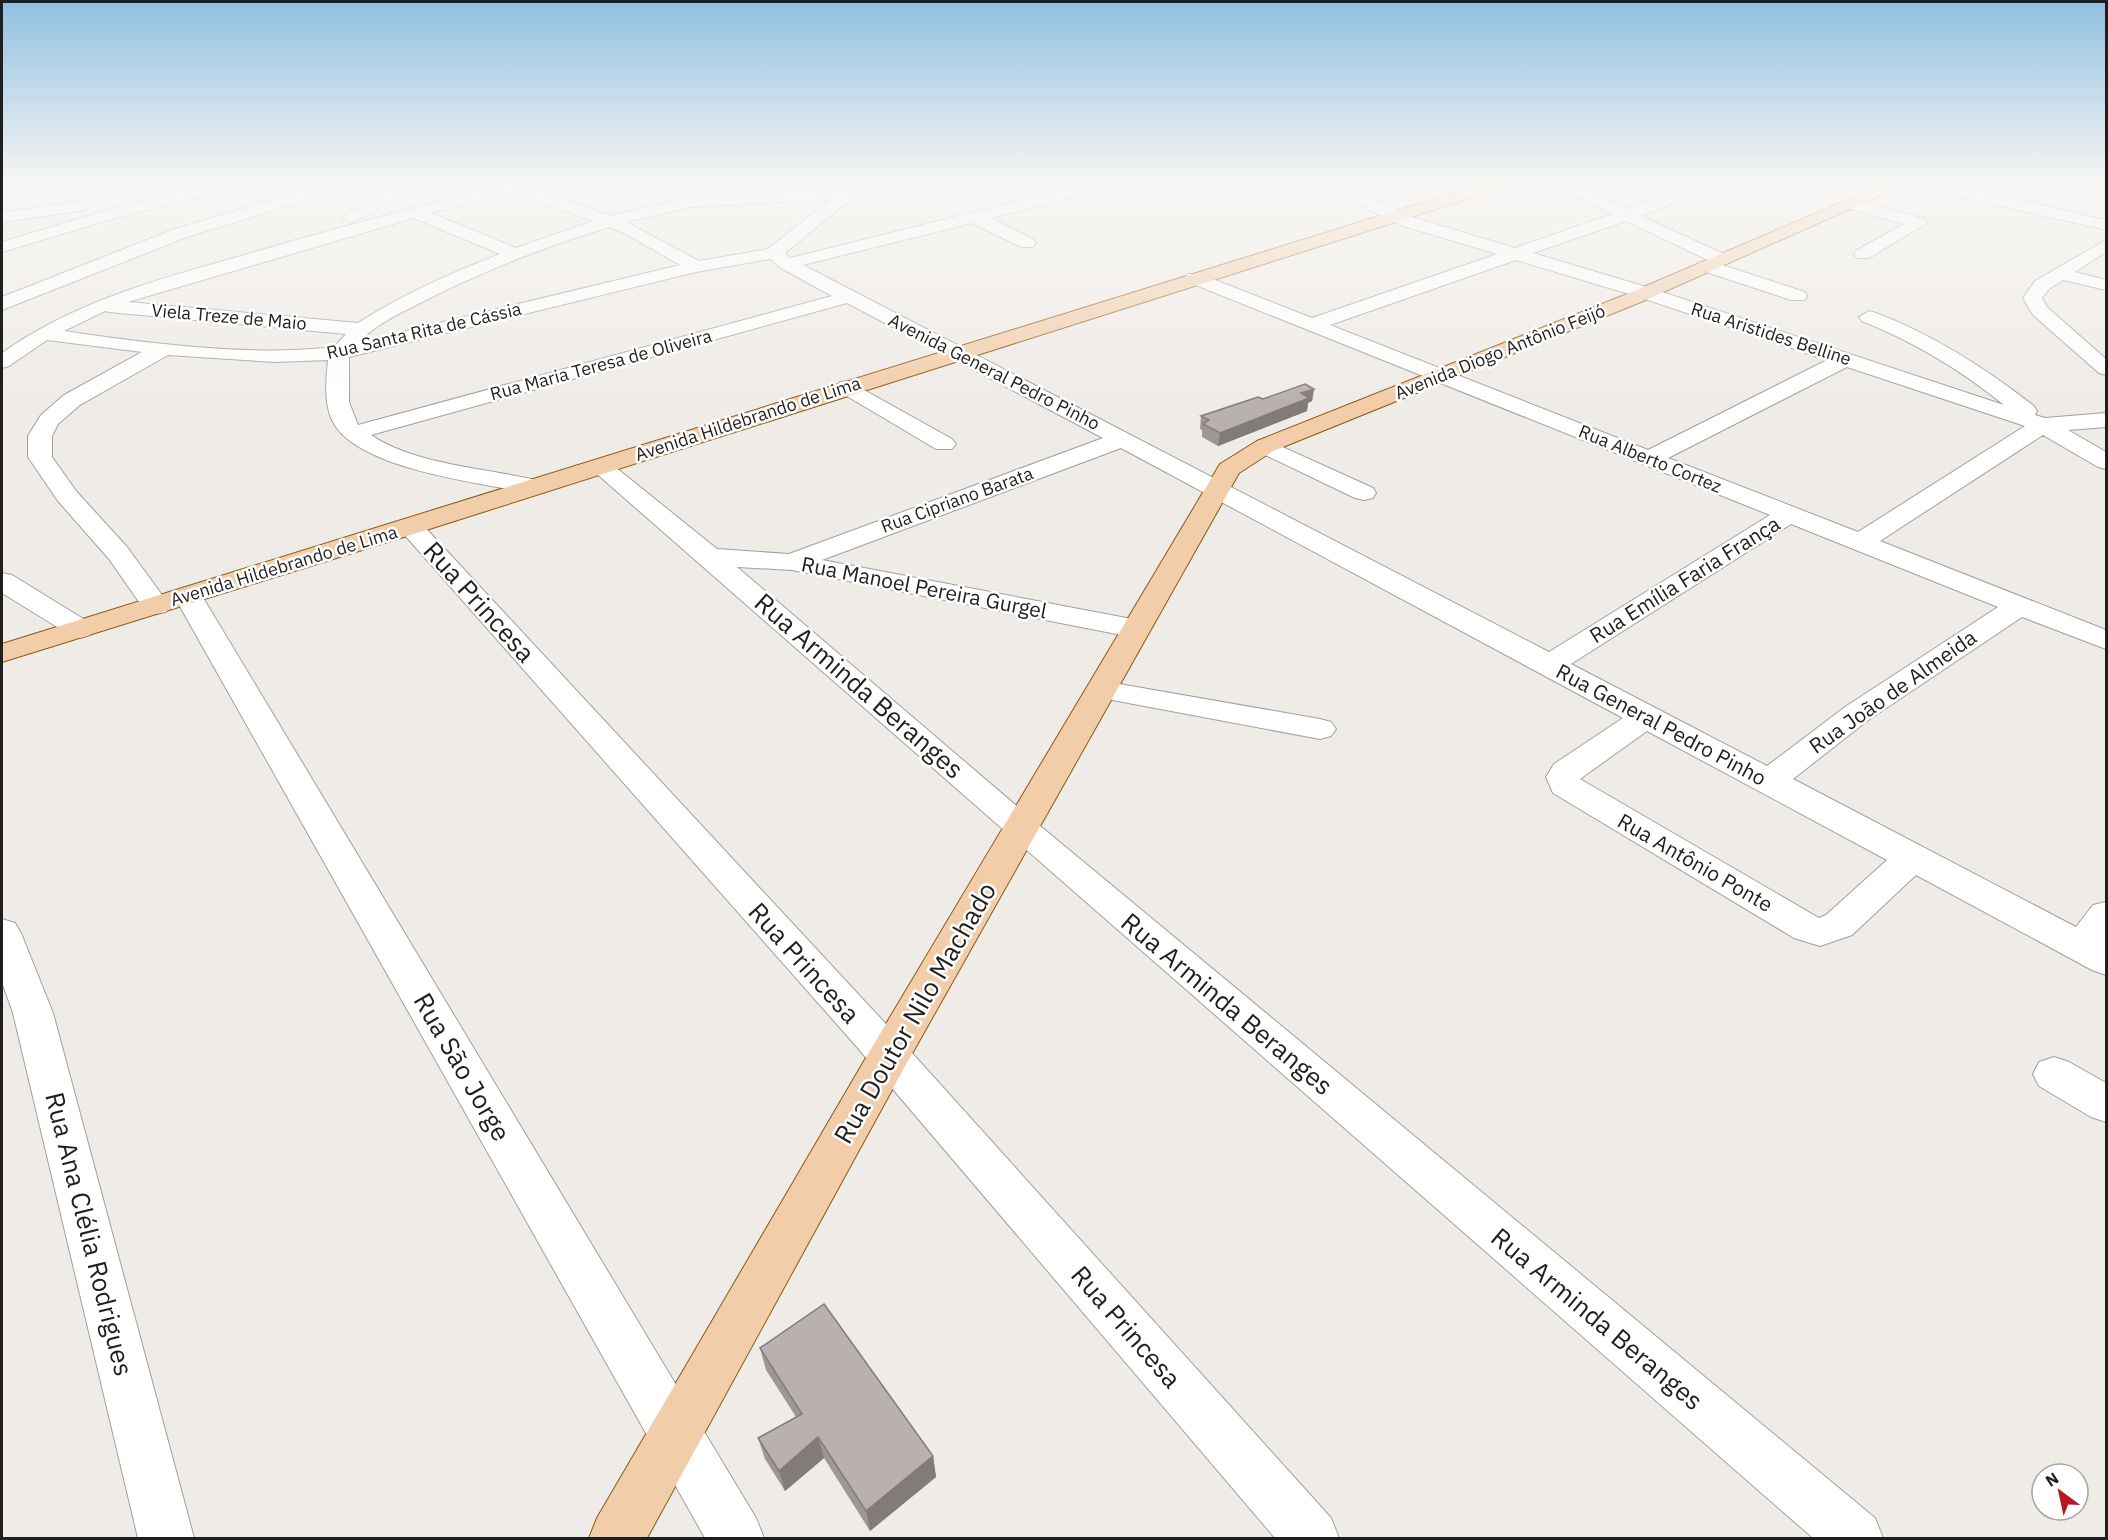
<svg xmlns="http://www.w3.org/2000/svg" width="2108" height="1540" font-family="'IBM Plex Sans',sans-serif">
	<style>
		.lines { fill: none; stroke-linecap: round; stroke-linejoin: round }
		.minor-casing { stroke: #a0a0a0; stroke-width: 2 }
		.major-casing { stroke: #8a5911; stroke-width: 2 }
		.minor { fill: #fff; fill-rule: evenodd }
		.major { fill: #f2cda9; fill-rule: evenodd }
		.wall { fill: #9e9895 }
		.shaded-wall { fill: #817c79 }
		.building { fill: #b8b1ad; stroke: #817c79; stroke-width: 1.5 }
		.labels { text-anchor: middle; stroke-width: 5; stroke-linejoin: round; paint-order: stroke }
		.far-street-label { font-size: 18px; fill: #1f1f1f; stroke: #fff }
		.street-label { font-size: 21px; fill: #1f1f1f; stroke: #fff }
		.near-street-label { font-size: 26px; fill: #1f1f1f; stroke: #fff }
	</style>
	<rect width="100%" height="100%" fill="#efece7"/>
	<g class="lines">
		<defs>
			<path id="minor" d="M205,186H234L232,189L115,218L2,252V242L104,211Z
				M318,186H344L342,189L187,237L2,310V297L175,229Z
				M396,186H417L356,221L350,222L342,217Z
				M496,186H527L610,216L690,197L899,186L891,191L853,197L785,253L790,258L1078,186H1106L1104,189L990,218L1033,239L1036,243L1033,247H1021L972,223L803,265L1549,652L1770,515L1188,282L1185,278L1188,274H1200L1312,318L1497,254L1403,226L1320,186H1342L1415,218L1515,248L1612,214L1557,186H1578L1627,209L1694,186H1718L1641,216L1728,256L1731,260L1722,265L1805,292L1807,296L1805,300H1791L1700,270L1697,266L1700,262H1712L1626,221L1533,253L1653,289L2004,405C1961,370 1914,342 1862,321L1859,317L1869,311L1876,313C1934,335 1985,368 2034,406L2037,411L2035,415L2045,418L2106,413V427L2068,430L2106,452V469L2098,467L2043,435L1880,541L2106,630V649L2022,617L1867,721L1793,779L2076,927L2093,905L2106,902V975L2092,970L1916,875L1852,935L1820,946L1794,938L1553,793L1546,777L1554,764L1623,718L1121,448L822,560L1137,620L1147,623L1151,629L1147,635L1137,638L792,570L737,567L1033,820L1875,1518L1883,1538H1813L589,467L593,462L601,460L609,462L717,549L789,554L1103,438L847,303L371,435C417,466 490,468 544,482L547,487L544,492L535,494C484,483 355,470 332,420C324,403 326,379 328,360L275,362L168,355L80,405L58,424L52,436V457L76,491L127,547L170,606L166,612L156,614L146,612L109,559L58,501L28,457V436L41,415L64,395L142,352L47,340L9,366L2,368V353C74,302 156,280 241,256C325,231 410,209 496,186ZM512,192L593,221L516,248L431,213ZM831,199L768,249L699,261L626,222L690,207ZM414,218L500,254C451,273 403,294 358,323L128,302ZM609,227L624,233L680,265L360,342C374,325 399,314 418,304C479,273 543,247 609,227ZM770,259L781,268L832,296L358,425L349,402V357L696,272ZM1516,260L1639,297L1827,360L1648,450L1330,325ZM105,311L109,312L346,334L334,347C252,357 145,343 64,331ZM1847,367L2025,426L1858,532L1668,458ZM1791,524L1998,607L1845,707L1767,766L1571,664ZM1647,731L1887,860L1826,915L1819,918L1580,779Z
				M1929,186H1959L2106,220V230L1937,191Z
				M1849,199L1925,219L1927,223L1869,258H1857L1854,254L1857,250L1904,224L1843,207L1841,204L1843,201Z
				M80,202L88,207L86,210L2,222V212Z
				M2106,240V252L2075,272L2106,280V290L2063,280L2049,289L2042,298L2047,307L2106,359V375L2099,373L2033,315L2023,298L2035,281Z
				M848,381L952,439L956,444L952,449H936L840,392L837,387L840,382Z
				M1265,439L1373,488L1376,493L1373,498L1364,500L1355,498L1257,451L1253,446L1257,441Z
				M411,519L420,522L885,1023L1331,1518L1339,1538H1275L857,1047L402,532L398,527L402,522Z
				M2,573L12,575L90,623L94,629L90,635L80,638L70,635L2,593Z
				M188,588L198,590L202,596L756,1518L764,1538H705L174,596L178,590Z
				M1102,681L1320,719L1331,722L1336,729L1331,736L1320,739L1091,696L1087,690L1091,684Z
				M2,919L15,923L21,933L53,1013L194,1538H138L13,1013L2,982Z
				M2054,1057L2069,1062L2106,1083V1122L2091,1117L2039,1086L2033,1074L2039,1062Z"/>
			<path id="major" d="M1476,186H1502L1500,189L420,532L2,662V644Z
				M1880,186H1902L1641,302L1273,451L1239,473L904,1068L647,1538H589L597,1518L874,1044L1220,464L1257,441L1627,294Z"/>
		</defs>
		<use href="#minor" class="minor-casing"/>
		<use href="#major" class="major-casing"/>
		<use href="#minor" class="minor"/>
		<use href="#major" class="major"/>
	</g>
	<path class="wall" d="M1314,389L1312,401L1308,403L1307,411L1218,446L1202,437V430L1200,429L1201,416L1263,399Z
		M760,1348L933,1456L936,1477L870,1531L824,1458L785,1491L765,1459L758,1438L796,1417L766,1370Z"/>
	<path class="shaded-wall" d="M1314,389L1312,401L1308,403L1307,411L1218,446L1220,433L1301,393Z
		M818,1437L824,1458L785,1491L779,1471Z
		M933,1456L936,1477L870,1531L866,1511Z"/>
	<path class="building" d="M1305,384L1314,389L1301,393L1309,398L1220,433L1203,424L1209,420L1201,416L1258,397L1263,399Z
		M824,1304L933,1456L866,1511L818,1437L779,1471L758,1438L802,1414L760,1348Z"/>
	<linearGradient id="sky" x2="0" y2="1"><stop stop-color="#90c0e1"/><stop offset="0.46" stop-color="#f8f6f4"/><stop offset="1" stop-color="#f8f6f4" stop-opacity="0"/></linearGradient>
	<rect width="2108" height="402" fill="url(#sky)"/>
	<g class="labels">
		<g class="far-street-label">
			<text transform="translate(229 317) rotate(5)" y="6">Viela Treze de Maio</text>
			<text transform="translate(424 331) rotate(-13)" y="6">Rua Santa Rita de Cássia</text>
			<text transform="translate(1771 334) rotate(18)" y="6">Rua Aristides Belline</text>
			<text transform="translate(1500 352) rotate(-22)" y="6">Avenida Diogo Antônio Feijó</text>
			<text transform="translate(601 365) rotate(-15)" y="6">Rua Maria Teresa de Oliveira</text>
			<text transform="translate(994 372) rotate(27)" y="6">Avenida General Pedro Pinho</text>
			<text transform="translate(748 419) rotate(-18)" y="6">Avenida Hildebrando de Lima</text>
			<text transform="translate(1650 459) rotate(22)" y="6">Rua Alberto Cortez</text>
			<text transform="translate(957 500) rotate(-20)" y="6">Rua Cipriano Barata</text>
			<text transform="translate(284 566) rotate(-17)" y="6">Avenida Hildebrando de Lima</text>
		</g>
		<g class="street-label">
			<text transform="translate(1685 580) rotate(-32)" y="7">Rua Emília Faria França</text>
			<text transform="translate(924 588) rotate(11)" y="7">Rua Manoel Pereira Gurgel</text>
			<text transform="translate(1893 692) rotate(-35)" y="7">Rua João de Almeida</text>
			<text transform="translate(1661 725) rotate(28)" y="7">Rua General Pedro Pinho</text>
			<text transform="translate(1695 863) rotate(30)" y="7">Rua Antônio Ponte</text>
		</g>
		<g class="near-street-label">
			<text transform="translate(479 602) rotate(48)" y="9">Rua Princesa</text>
			<text transform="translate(859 686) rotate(41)" y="9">Rua Arminda Beranges</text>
			<text transform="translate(804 963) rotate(48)" y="9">Rua Princesa</text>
			<text transform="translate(1227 1004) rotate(40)" y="9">Rua Arminda Beranges</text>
			<text transform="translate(915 1013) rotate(-60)" y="9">Rua Doutor Nilo Machado</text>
			<text transform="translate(462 1067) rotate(60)" y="9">Rua São Jorge</text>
			<text transform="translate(89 1234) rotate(76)" y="9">Rua Ana Clélia Rodrigues</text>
			<text transform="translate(1597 1319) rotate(40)" y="9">Rua Arminda Beranges</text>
			<text transform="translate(1126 1327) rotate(49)" y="9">Rua Princesa</text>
		</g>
	</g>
	<rect width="2108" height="1540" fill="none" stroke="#1f1f1f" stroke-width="6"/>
	<g transform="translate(2060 1492) rotate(327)"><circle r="28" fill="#ffffff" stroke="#a5a5a5" stroke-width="1.5"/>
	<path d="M0-4.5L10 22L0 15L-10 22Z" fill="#b81721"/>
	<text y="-9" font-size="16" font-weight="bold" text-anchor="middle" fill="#1f1f1f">N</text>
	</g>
</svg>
